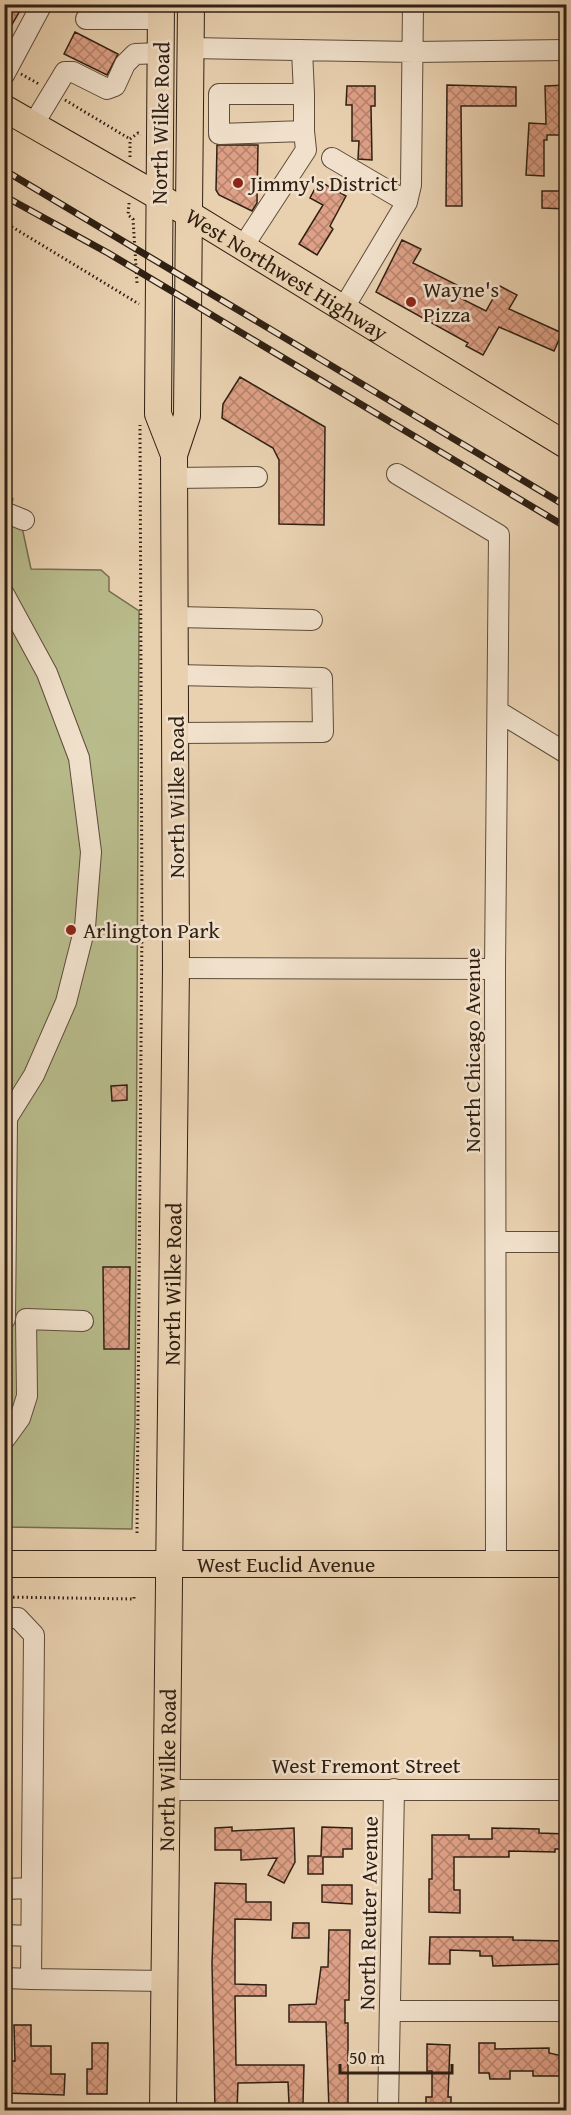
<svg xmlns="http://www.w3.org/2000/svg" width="571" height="2115" font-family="'Gentium Book Plus',serif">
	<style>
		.green { fill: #b8bb8b; stroke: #746e4f; stroke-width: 1.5 }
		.building { fill: url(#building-cross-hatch); stroke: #302013; stroke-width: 1.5 }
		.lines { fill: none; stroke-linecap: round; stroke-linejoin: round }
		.minor-casing { stroke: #5e4c3a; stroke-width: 22 }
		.major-casing { stroke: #302013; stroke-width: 28 }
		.path { stroke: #302013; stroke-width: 3; stroke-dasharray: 1.5 3; stroke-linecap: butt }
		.minor { stroke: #f1e1cc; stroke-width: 20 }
		.major { stroke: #e9d1b0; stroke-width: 26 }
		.rail-casing { stroke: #302013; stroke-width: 7 }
		.rail { stroke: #f1e1cc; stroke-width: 4.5; stroke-dasharray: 14; stroke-linecap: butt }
		.poi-dot { fill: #8f2418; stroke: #f1e1cc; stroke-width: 2 }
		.labels { text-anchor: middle; stroke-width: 5; stroke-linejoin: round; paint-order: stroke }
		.street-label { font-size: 22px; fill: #302013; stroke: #f1e1cc }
		.poi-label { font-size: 22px; fill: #302013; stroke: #f1e1cc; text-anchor: start }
	</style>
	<defs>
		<pattern id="building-cross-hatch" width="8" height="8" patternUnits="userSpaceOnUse" patternTransform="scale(1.5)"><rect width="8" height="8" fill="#dea086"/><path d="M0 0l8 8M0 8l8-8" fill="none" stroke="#b4826c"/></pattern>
	</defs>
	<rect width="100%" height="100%" fill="#e9d1b0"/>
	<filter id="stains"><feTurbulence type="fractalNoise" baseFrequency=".00333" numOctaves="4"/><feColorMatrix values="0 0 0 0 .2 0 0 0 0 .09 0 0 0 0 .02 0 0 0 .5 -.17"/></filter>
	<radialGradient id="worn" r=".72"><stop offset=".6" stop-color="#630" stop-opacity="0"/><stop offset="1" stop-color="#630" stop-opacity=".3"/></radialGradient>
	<path class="green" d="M5,495L13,499L6,520L22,527L31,569L101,570L109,577V591L139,611L135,1426L132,1529L5,1527Z"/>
	<path class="building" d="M4,4H24L4,38Z
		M75,32L118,54L107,75L64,54Z
		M447,85L516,87V106H461L462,206H446Z
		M567,85V135H547V140H544V176L526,175L529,123L546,124L545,86Z
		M347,86H375V106H371L372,160L358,159L359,141H352V105H346Z
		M217,145H258L257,203L252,211L219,195L216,190Z
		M319,181L346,196L330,226L333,229L317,255L299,244L323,205L310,198Z
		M542,191H567V209L542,208Z
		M402,240L421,249L413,263L461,287L456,296L486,311L500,286L517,295L509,309L562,333L554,351L499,327L483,355L466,346L468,343L376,292Z
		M240,377L325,427L324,525L279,524V460L273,448L222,418L223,404Z
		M127,1085V1100L112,1101L111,1086Z
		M103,1267H130L129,1349H104Z
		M232,1827V1831L294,1828L295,1862L284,1883L268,1875L277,1858L241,1860V1850H215V1828Z
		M322,1827L352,1828V1849H343V1857H323V1874H308V1856H321Z
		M492,1828L539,1829V1833L567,1834V1849H555V1852L509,1851V1857H454V1890H460V1913L429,1912V1879H432V1835H469V1839H492Z
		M215,1883L246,1884V1902H271V1920L235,1919V1984L266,1985V1996H235L236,2065H304L303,2104H289L288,2082L238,2083L237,2110H215L212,1963Z
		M322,1885H352V1904L322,1902Z
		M293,1923H309V1938H292Z
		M329,1930H350L349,2000H345V2023H348V2110H329L326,2022H289V2005L316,2004L321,1967H328Z
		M430,1937H513V1940L567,1941V1964L493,1966L492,1956H480V1951L450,1950V1964H429Z
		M14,2025H31V2046H51V2074H65L64,2095L4,2093V2061H15Z
		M92,2043H108L107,2094H87V2069H92Z
		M479,2043H495V2049L549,2048V2053L567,2057V2076H533V2071H510V2079H490L489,2073H479Z
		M427,2044L450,2045L448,2097H451V2110H426V2097H432V2071H427Z"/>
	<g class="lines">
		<defs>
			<path id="minor" d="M86,19H161
				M191,48L414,52L566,50
				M302,50L304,94
				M4,75L42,4
				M33,125L65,72H73L107,89L115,86L125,64L135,54L161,53
				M332,158L407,202
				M242,248L306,150L304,131L219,134V94H304V131
				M343,309L407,202L411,185L413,4
				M397,474L499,535L495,969L496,1564
				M174,478L257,477
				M4,512L24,520
				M4,594L47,673L79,758L91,852L85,927L66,1002L34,1075L4,1123
				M176,617L312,620
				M176,675L322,678L323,732L176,733
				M499,712L566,753
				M176,968L495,969
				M496,1242H566
				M5,1319L7,1120
				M4,1440L20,1418L27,1396L26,1319L83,1321
				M4,1618H18L34,1635L31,1979L164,1981
				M166,1790H566
				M4,1889L31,1888
				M4,1935L31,1936
				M4,1978L31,1979
				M391,2011H566
				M388,2110L394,1789"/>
			<g id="major">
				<path d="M161,4L158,414L174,455"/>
				<path id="s1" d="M4,108L189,214L566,445"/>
				<path id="s2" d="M4,1564H566"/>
				<path id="s3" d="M163,2110L176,968L174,455L187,416L191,4"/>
			</g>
		</defs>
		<use href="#minor" class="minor-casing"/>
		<use href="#major" class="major-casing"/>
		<path class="path" d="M21,74L39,84
			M65,100L130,139
			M130,157V139L138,133L141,135
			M129,203L128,215L133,219L137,283
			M4,222L139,304
			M137,1533L142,925L140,425
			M4,1597L134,1599V1595"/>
		<use href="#minor" class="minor"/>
		<use href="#major" class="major"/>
		<defs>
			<path id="rail" d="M4,170L566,506
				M4,196L108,253L566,527"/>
		</defs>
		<use href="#rail" class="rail-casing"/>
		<use href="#rail" class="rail"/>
	</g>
	<g class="poi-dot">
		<circle cx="238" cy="183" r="6"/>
		<circle cx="411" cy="302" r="6"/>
		<circle cx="71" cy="930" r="6"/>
	</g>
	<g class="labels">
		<g class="street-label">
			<text transform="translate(160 123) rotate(-89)" y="8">North Wilke Road</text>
			<text dy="8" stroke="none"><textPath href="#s1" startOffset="328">West Northwest Highway</textPath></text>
			<text transform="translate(176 797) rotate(-90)" y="8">North Wilke Road</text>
			<text transform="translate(472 1050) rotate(-90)" y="8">North Chicago Avenue</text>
			<text dy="8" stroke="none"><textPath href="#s3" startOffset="826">North Wilke Road</textPath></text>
			<text dy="8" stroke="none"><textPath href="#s2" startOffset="282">West Euclid Avenue</textPath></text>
			<text x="366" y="1773">West Fremont Street</text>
			<text dy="8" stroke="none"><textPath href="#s3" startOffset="340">North Wilke Road</textPath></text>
			<text transform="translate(368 1913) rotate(-89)" y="8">North Reuter Avenue</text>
		</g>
		<g class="poi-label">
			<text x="250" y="191">Jimmy's District</text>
			<text x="423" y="297">Wayne's<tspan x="423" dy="25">Pizza</tspan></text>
			<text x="83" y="938">Arlington Park</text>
		</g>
	</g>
	<rect width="571" height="2115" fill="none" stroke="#e9d1b0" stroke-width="24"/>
	<rect x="6" y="6" width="559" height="2103" fill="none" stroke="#302013" stroke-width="3"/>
	<rect x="12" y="12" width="547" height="2091" fill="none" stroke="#302013" stroke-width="1.5"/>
	<path d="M340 2064v9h112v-9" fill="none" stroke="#302013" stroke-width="3"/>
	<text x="349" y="2064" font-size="18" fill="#302013" stroke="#f1e1cc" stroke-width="4.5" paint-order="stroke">50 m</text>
	<rect width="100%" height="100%" filter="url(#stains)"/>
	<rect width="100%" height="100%" fill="url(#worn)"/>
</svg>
